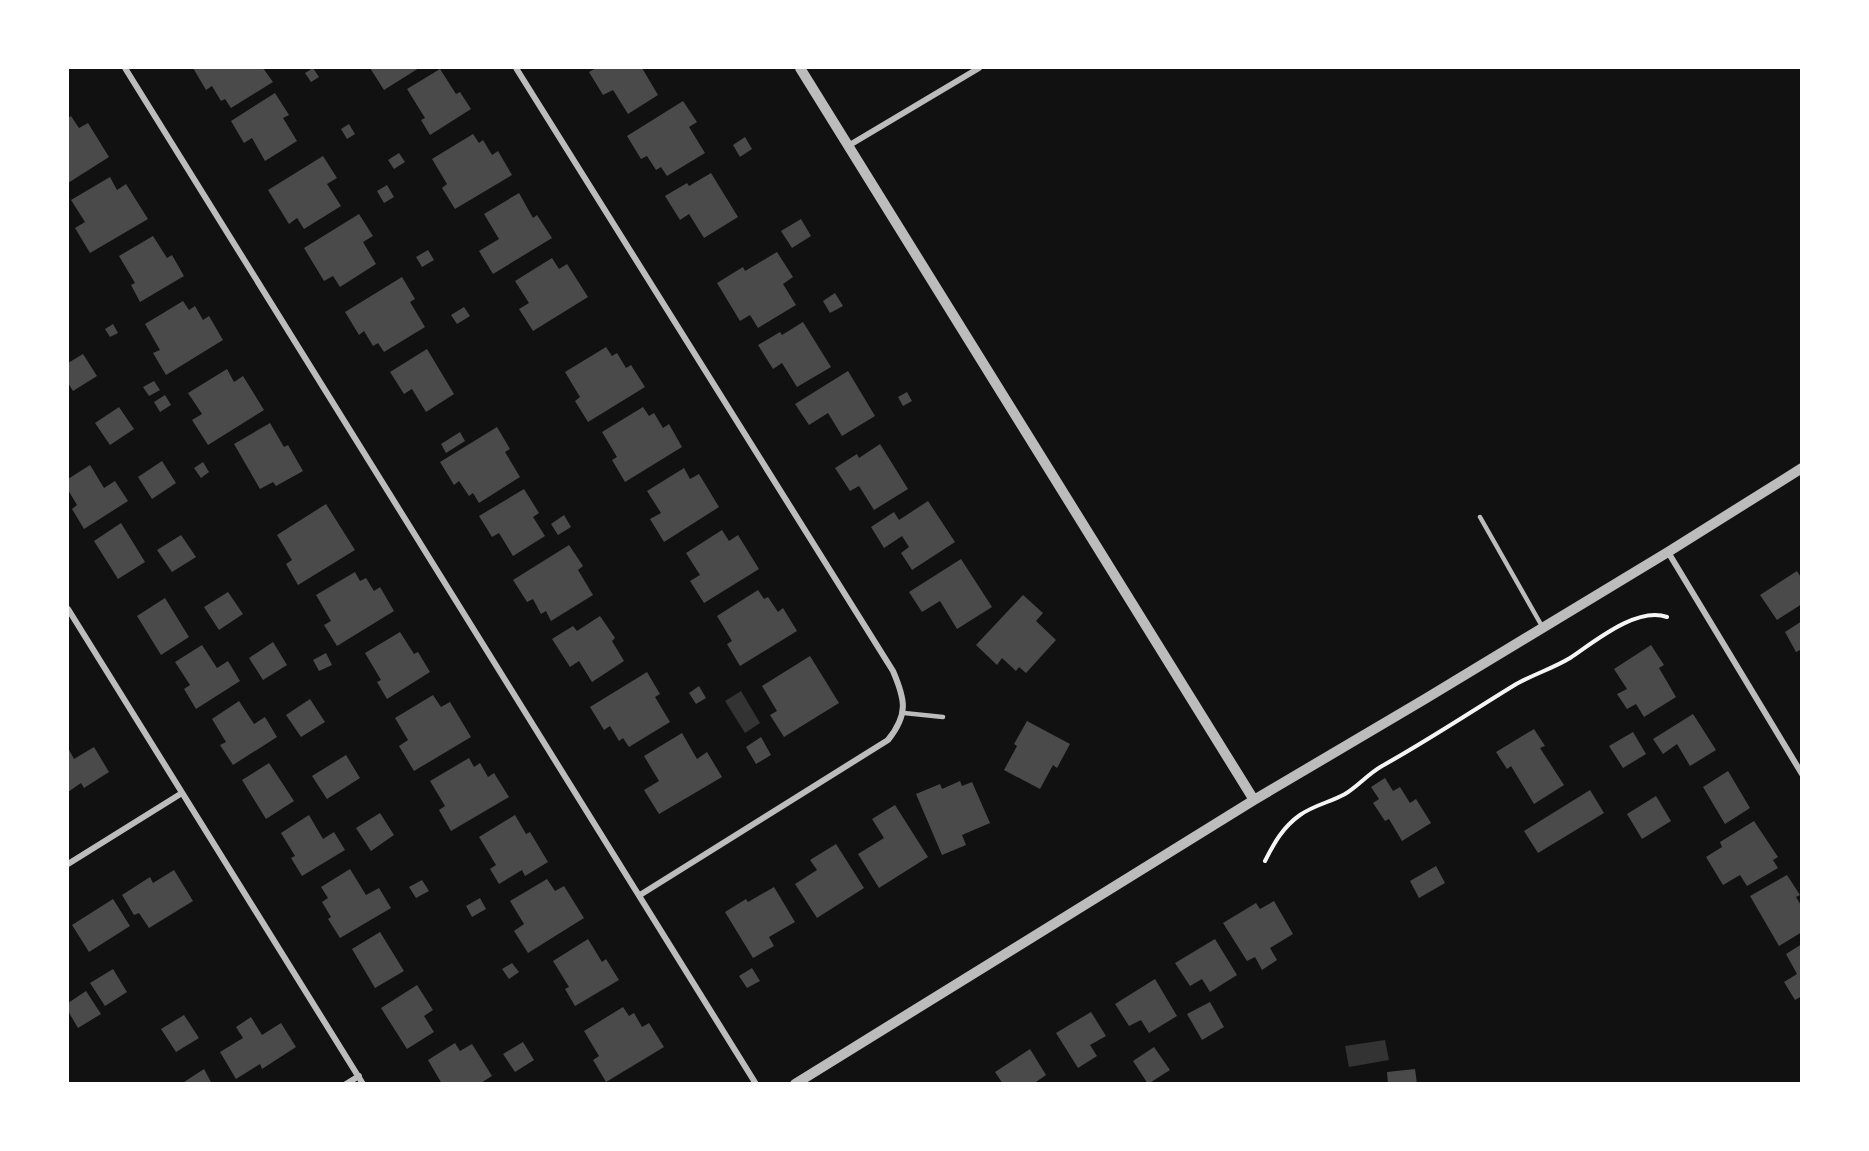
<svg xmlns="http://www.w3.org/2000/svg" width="1869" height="1151" font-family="Commissioner,sans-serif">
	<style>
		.water { fill: #333 }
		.building { fill: #4a4a4a }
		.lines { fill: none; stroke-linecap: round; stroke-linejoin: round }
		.path { stroke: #f5f5f5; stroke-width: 4 }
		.service { stroke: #bcbcbc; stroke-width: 4.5 }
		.minor { stroke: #bcbcbc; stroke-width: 6 }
		.tertiary { stroke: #bcbcbc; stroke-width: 10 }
	</style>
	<rect width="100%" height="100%" fill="#111"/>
	<path class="water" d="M741,691L760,723L745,733L725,701Z
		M1385,1040L1389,1060L1349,1067L1345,1046Z"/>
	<path class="building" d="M193,68H263L273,82L231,108L225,99L221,101L212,86L206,90Z
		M313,68L319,77L311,82L305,73Z
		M370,68H419L384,90Z
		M596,68H642L658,95L628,114L613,90L603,95L589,72Z
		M440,69L456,94L460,92L471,109L430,135L421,120L425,118L407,89Z
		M275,93L289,115L283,118L297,141L265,161L252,138L244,143L231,121Z
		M683,101L697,122L689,127L705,153L667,176L661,167L656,170L647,156L641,159L627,136Z
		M71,116L79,128L88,123L109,157L68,183V118Z
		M349,124L355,134L347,139L341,129Z
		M473,134L479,143L483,140L492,155L498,151L512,175L455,209L442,188L447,184L432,159Z
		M745,137L752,149L740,157L733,145Z
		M399,153L405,162L394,169L388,160Z
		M323,156L337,178L327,184L341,206L304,229L297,218L289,224L268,190Z
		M711,173L738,217L704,238L689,214L680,220L665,196L687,183L689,186Z
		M110,177L117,190L126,184L148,219L90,253L75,228L85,222L71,200Z
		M387,185L394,197L384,203L377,191Z
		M519,193L533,218L537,215L552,238L493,274L479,251L499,239L484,214Z
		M359,214L373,236L363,242L376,264L340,287L333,276L324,281L304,248Z
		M801,219L811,236L792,248L781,231Z
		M153,236L167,258L172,255L184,276L140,302L131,285L135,283L119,256Z
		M428,250L434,260L422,267L416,257Z
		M777,252L793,277L783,284L796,305L758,328L750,315L740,321L717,283L743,267L745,271Z
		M552,258L559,269L567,264L588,297L533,331L519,309L529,303L515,281Z
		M402,277L415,299L410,302L425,327L384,352L378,343L373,346L364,331L359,335L345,312Z
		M835,293L843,306L830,313L823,301Z
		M183,301L189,310L195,306L203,320L209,316L223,340L166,375L153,353L160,350L145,324Z
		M464,307L470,316L457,324L451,315Z
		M803,322L831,367L797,387L782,363L773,369L758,345L780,332L782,335Z
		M113,324L118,333L110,337L105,329Z
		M606,347L612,356L617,353L626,368L631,365L645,387L588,422L575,401L580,397L565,372Z
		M427,349L454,394L426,412L412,389L404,394L390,372Z
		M83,354L97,376L73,391L68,383V363Z
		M227,369L234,382L243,376L264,410L208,445L192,420L202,414L188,393Z
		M848,371L875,416L842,436L828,413L809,425L795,404Z
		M154,381L160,390L149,396L143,387Z
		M907,392L912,401L903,406L898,397Z
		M165,395L171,405L160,412L154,402Z
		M119,407L134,429L110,445L95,423Z
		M643,407L649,416L654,413L663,428L669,424L682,447L625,482L612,460L617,457L602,432Z
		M270,423L284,447L288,445L303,471L276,486L273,482L260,489L234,444Z
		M497,427L510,449L505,452L520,477L479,503L473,493L469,496L459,481L454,485L440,462Z
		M460,432L465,441L446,453L441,444Z
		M880,444L908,489L874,510L859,486L850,491L835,468L857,454L859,458Z
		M162,461L176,483L152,499L138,477Z
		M203,462L209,472L201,478L194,468Z
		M90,465L104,488L115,481L128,501L84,529L72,509L77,505L68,490V479Z
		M684,468L690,479L699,474L719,507L664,542L650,519L661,513L647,491Z
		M524,489L539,513L533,517L545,536L513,556L499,533L492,537L479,516Z
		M928,501L955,542L912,570L901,553L909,547L902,536L884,548L871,527L894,512L899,520Z
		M326,504L355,550L298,585L286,564L292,560L277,535Z
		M564,515L571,527L558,535L551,524Z
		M121,523L145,562L118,579L94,541Z
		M722,530L729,541L738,535L759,569L704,603L690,581L700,575L686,553Z
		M181,535L196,557L172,572L157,550Z
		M569,545L583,566L578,570L593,595L551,621L546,611L541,614L533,599L527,602L513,580Z
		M961,559L992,607L957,629L940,601L922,612L909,592Z
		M1797,571L1802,579V604L1777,620L1760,595Z
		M355,572L360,581L366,578L374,591L380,587L394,611L337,646L324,625L331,621L316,595Z
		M758,590L764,599L768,597L778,612L783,608L797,631L740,666L727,644L732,641L717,616Z
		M228,592L243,614L219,630L204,607Z
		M1023,595L1043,613L1036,621L1056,640L1026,673L1019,667L1016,671L1002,658L997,665L976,645Z
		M165,598L189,637L161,655L137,616Z
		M600,616L615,638L612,641L624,661L592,682L579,661L570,667L552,639L573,626L577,631Z
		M1802,621V649L1796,652L1785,632Z
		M400,632L414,654L418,652L430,672L387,699L377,682L381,680L365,653Z
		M273,642L287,665L263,680L249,658Z
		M202,645L217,668L228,661L240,681L196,709L184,689L190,685L175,662Z
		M1651,645L1664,665L1659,668L1676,697L1644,717L1636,704L1627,709L1617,694L1627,689L1614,669Z
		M326,653L332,665L319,671L313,660Z
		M810,656L839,703L784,737L770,715L777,711L762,686Z
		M647,672L660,694L655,697L670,722L629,747L623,738L619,741L610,726L604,730L590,707Z
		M699,686L706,698L696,704L689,693Z
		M433,695L441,707L450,702L471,737L414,771L399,746L408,740L395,718Z
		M310,699L325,722L301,737L286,715Z
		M239,701L254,724L265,717L277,737L233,765L220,745L226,742L212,719Z
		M1693,714L1716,750L1690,766L1677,744L1663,754L1653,739Z
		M1027,721L1070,744L1057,768L1053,765L1040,789L1004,770L1017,746L1014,744Z
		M1534,729L1545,746L1540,748L1564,785L1534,804L1511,766L1507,769L1496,752Z
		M1633,732L1646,754L1623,768L1609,746Z
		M682,733L697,759L707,752L722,777L659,814L644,790L659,781L644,756Z
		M761,737L771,755L756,764L746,747Z
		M94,747L109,772L84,788L81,783L68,792V748L74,759Z
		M346,755L360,778L327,799L312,776Z
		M469,758L474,767L480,763L488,777L494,773L509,797L451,831L439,810L445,806L430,781Z
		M269,763L294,801L266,819L242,780Z
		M1728,771L1750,808L1725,824L1703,787Z
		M1385,778L1393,791L1400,787L1410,803L1416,799L1431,823L1402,841L1389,819L1385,821L1373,803L1379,799L1371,787Z
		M960,781L962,786L972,782L990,823L962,835L966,845L942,855L916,794L940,784L942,789Z
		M1590,790L1604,813L1538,853L1524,831Z
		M1656,796L1671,821L1642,839L1627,814Z
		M895,805L928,857L879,888L858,854L884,838L872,819Z
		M380,813L394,835L371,851L356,828Z
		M309,815L323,839L334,832L345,850L302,876L291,858L295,856L281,833Z
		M515,815L526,834L530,832L548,862L525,876L522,870L499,884L490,869L496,865L479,837Z
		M1754,821L1778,857L1773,860L1778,868L1747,886L1740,875L1723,885L1706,857L1722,847L1720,842Z
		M836,844L864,888L817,918L795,884L817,870L810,860Z
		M1436,866L1445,883L1419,898L1410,881Z
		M350,869L366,895L379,888L391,908L340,938L328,919L331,917L322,902L328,898L321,887Z
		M174,870L193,901L149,928L139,913L134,915L122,895L150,877L153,883Z
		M1787,875L1800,895L1796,897L1802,907V932L1779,946L1750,896Z
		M547,879L555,891L564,886L584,918L528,953L514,931L524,924L510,901Z
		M422,880L429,891L416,898L409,887Z
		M774,887L795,922L769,937L774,946L753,958L725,912L746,899L748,902Z
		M480,898L486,909L472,917L466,906Z
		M113,899L130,926L89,952L72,925Z
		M1274,901L1293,934L1270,948L1277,960L1262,970L1255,957L1247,961L1223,923L1256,903L1260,909Z
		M380,932L404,971L375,988L352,949Z
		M588,939L602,962L606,959L619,980L575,1006L565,989L569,987L553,961Z
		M1215,939L1237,975L1210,992L1202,979L1190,986L1175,963Z
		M1802,944V996L1795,1000L1784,982L1797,974L1786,954Z
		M512,963L519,972L509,979L502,969Z
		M752,968L760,981L747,988L739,976Z
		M113,969L127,992L105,1006L90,983Z
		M1155,979L1177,1016L1149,1033L1141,1020L1129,1026L1115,1004Z
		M417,985L433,1010L424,1016L434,1032L407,1049L381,1008Z
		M86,991L101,1014L78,1028L68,1011V1003Z
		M1210,1002L1224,1027L1202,1040L1187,1014Z
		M623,1007L629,1016L634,1013L642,1027L649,1023L664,1047L606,1082L593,1060L599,1056L584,1031Z
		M1091,1012L1106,1036L1090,1045L1097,1056L1078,1068L1056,1033Z
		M184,1015L199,1038L176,1052L161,1029Z
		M251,1017L262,1035L281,1023L296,1047L262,1069L260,1064L236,1079L220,1052L243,1038L236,1027Z
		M523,1042L534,1060L515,1072L503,1054Z
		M455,1043L460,1051L472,1044L492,1076L479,1084H442L428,1060Z
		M1154,1047L1170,1070L1148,1084L1133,1061Z
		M1030,1049L1046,1075L1033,1084H1003L995,1072Z
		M204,1069L212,1084H181Z
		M1415,1069L1417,1084H1388L1387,1072Z"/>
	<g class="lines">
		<path class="path" d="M1265,861C1274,843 1283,827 1300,815C1314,805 1331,802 1345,794C1358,786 1368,774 1382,766C1427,741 1469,713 1513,686C1531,675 1552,669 1570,658C1594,642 1637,606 1667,617"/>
		<path class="service" d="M1480,517L1543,628
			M904,713L943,717"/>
		<path class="minor" d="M125,68L756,1084
			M516,68L893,671C905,699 909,714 888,740L640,895
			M848,146L979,68
			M1668,552L1802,774
			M68,609L363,1084
			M68,864L182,793
			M346,1084L359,1076"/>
		<path class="tertiary" d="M800,68L1254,800
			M795,1084L1254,800L1425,699L1668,552L1802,468"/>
	</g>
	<rect width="1869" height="1151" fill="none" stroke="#ffffff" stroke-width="138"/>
</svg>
